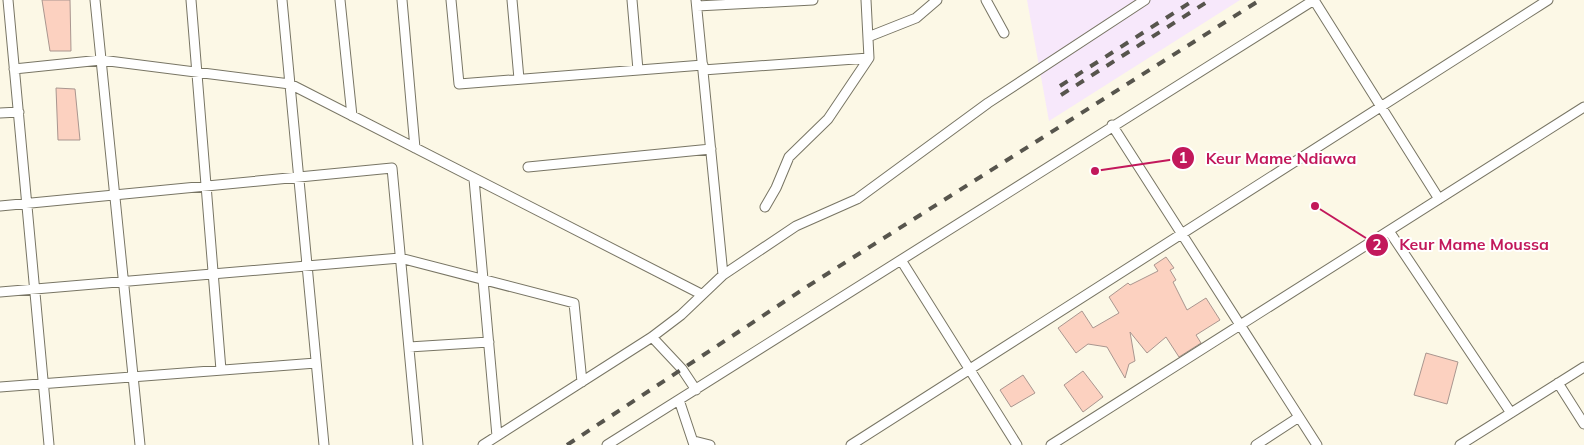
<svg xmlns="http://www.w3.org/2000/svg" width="1584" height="445" font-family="Mulish,sans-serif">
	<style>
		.industrial { fill: #f7e8fb }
		.building { fill: #fcd1c0; stroke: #a9968f }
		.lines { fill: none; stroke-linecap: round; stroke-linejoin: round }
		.street-casing { stroke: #787564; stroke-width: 11 }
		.street { stroke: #fff; stroke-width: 9 }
		.rail { stroke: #57554d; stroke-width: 4; stroke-dasharray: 9 9; stroke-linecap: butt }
		.leader { fill: none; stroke: #c2185b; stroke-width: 2 }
		.callout-dot { fill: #c2185b; stroke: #fff; stroke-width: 2 }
		.mark-label { font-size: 15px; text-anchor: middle; font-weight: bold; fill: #fff }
		.callout-label { font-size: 16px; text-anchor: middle; font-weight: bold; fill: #c2185b; stroke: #fff; stroke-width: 4; stroke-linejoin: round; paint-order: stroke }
	</style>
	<rect width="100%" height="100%" fill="#fcf8e6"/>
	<path class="industrial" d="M1027,0H1240L1049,121Z"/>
	<path class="building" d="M42,0H70L71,51H50Z
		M56,88L75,89L80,140H58Z
		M1166,257L1174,268L1170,270L1176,280L1173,282L1187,310L1206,298L1220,320L1196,335L1201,343L1179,357L1166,337L1147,353L1130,332L1135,361L1129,364L1125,378L1107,347L1088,344L1076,353L1058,328L1082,311L1093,328L1119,313L1109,297L1128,283L1130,285L1158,271L1154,265Z
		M1426,353L1458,362L1447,404L1414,395Z
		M1083,371L1103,397L1083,412L1064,385Z
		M1023,375L1035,393L1011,407L1000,390Z"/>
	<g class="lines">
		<defs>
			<path id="street" d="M8,0L49,445
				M95,0L140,445
				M191,0L221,370
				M282,0L324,445
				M340,0L352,116
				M402,0L415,148
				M451,0L459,84L703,65
				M512,0L519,79
				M632,0L638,70
				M696,0L723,275
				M986,0L1004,33
				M697,6L813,0
				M868,37L916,18L937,0
				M14,69L101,60L290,84L701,294
				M703,70L869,58
				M0,113L19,112
				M1112,125L1317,445
				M528,167L711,149
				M474,179L497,436
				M0,206L392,168L418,445
				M765,207L776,188L789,157L828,119L869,58L866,0
				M1389,231L1511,413
				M901,260L1017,445
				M0,292L400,258L574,303L582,382
				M652,337L682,369L696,390
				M409,347L489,342
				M1558,383L1584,424
				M0,387L316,363
				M679,400L694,445
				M694,441L710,445
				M483,445L652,337L681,315L723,275L796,226L857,199L988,103L1145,0
				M607,445L1314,0L1439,199
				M851,445L1548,0
				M1051,445L1584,107
				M1256,445L1299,417
				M1460,445L1584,367"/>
		</defs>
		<use href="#street" class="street-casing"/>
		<use href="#street" class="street"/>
		<path class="rail" d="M1060,86L1194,0
			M1061,95L1210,0
			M567,445L808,286L1260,0"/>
	</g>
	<path class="leader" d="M1095 171L1183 158M1315 206L1377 245"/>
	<g class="callout-dot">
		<circle cx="1095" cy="171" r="5"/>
		<circle cx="1315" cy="206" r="5"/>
		<circle cx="1183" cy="158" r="12"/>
		<circle cx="1377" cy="245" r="12"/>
	</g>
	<g class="mark-label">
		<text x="1183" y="163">1</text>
		<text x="1377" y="250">2</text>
	</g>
	<g class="callout-label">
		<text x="1281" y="164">Keur Mame Ndiawa</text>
		<text x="1474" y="250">Keur Mame Moussa</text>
	</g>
</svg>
